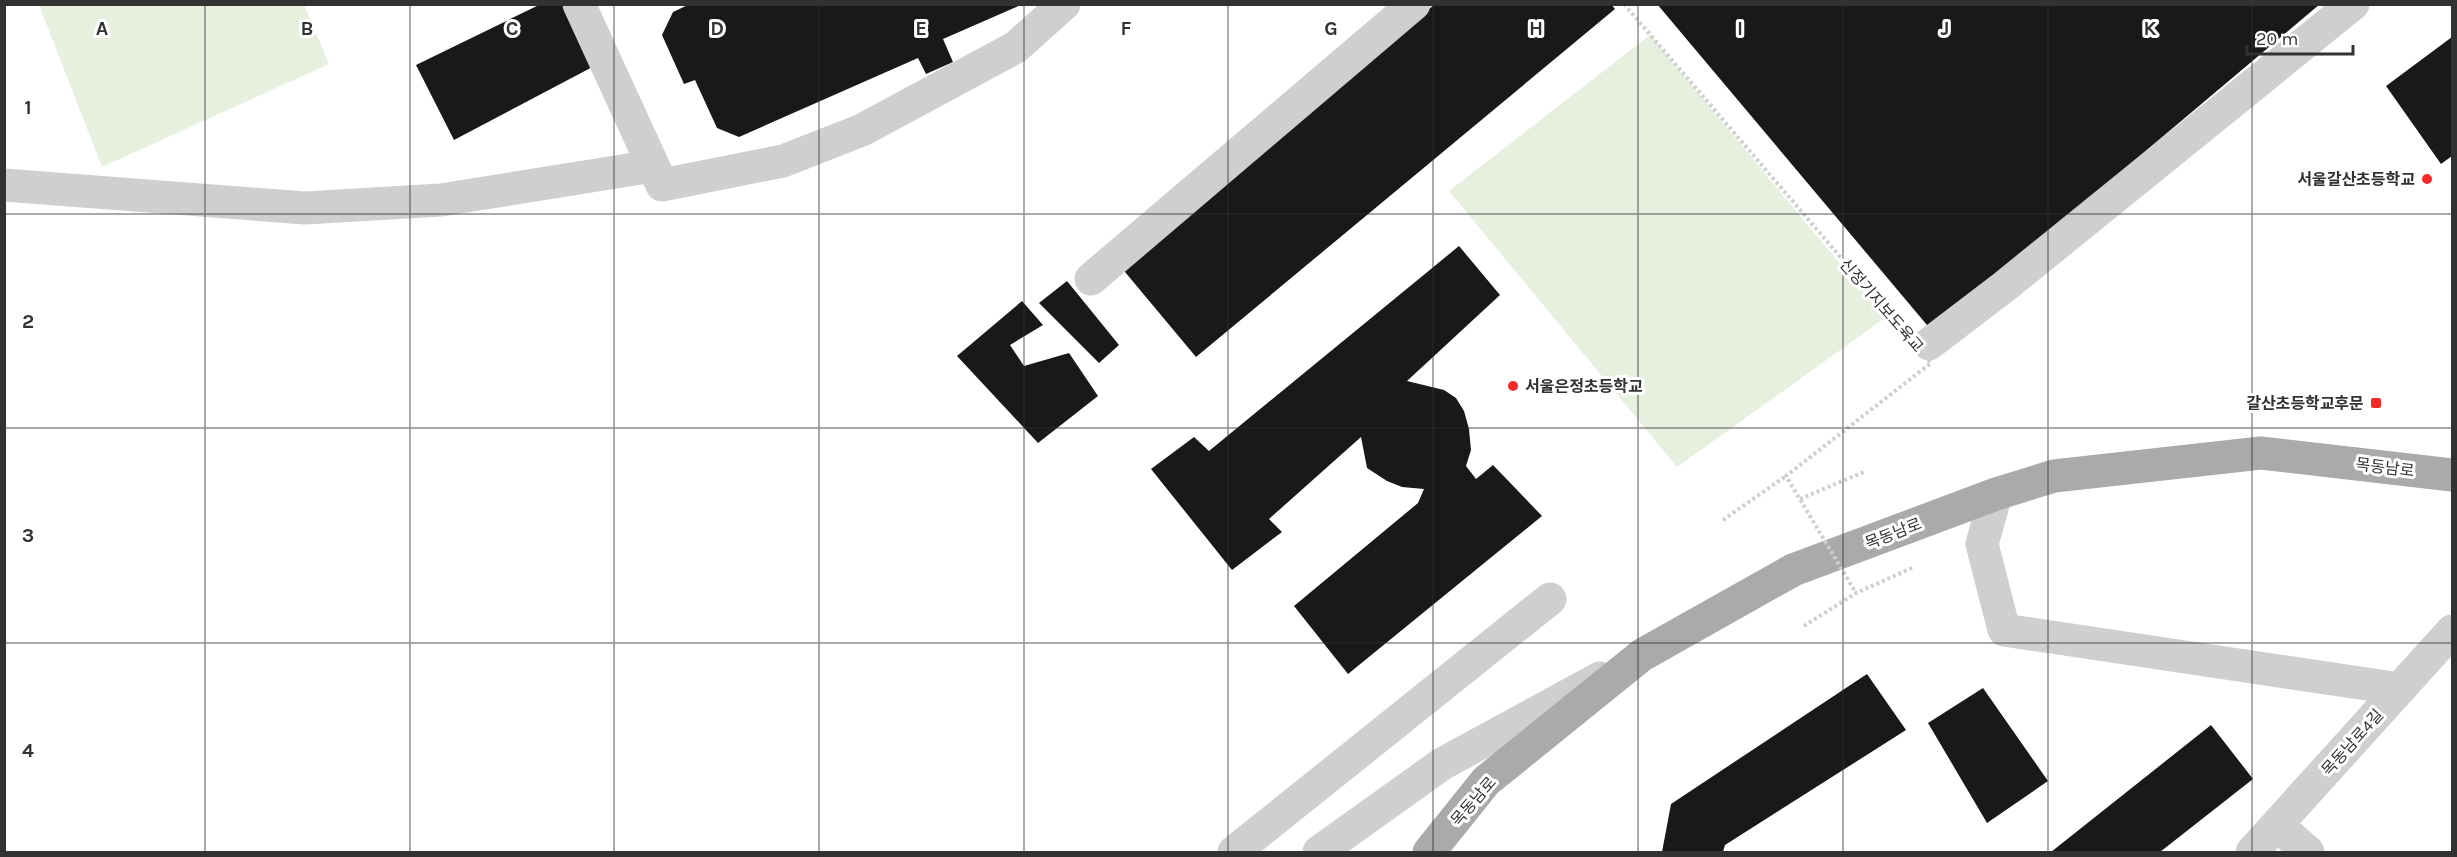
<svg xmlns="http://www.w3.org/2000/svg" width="2457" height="857" font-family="Karla,'Noto Sans KR',sans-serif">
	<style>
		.green { fill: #e7efdf }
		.building { fill: #191919 }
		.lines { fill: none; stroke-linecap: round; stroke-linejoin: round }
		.path { stroke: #cfcfcf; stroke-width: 4; stroke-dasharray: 3 3; stroke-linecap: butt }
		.minor { stroke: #cfcfcf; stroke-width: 33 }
		.major { stroke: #aaa; stroke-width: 33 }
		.path-bridge { stroke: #cfcfcf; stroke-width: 4; stroke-dasharray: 3 3; stroke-linecap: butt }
		.grid { fill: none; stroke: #323232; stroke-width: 1.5; stroke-opacity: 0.55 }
		.poi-dot { fill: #f42b29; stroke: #fff; stroke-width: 2 }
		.labels { text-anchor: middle; stroke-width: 6; stroke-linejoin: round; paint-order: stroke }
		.poi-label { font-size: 16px; font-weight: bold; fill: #323232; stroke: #fff; text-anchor: end }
		.street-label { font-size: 16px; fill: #323232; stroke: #fff }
		.grid-label { font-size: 20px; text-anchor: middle; font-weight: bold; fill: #323232; stroke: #fff; stroke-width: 6; stroke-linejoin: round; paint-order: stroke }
	</style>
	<rect width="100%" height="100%" fill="#fff"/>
	<path class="green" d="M39,5H304L329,64L102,167Z
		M1650,35L1885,318L1677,467L1449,191Z"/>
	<path class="building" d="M541,4H574L600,63L454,140L416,65Z
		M690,4H1023L943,39L953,62L926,74L918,58L739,137L717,128L695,80L684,84L662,35L673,12Z
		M1435,4H1611L1615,9L1196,357L1120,266Z
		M1657,4H2320L1932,331Z
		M2452,37V156L2441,164L2386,86Z
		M1459,246L1500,295L1407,381L1444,390L1456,398L1464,411L1469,429L1471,450L1466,466L1476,479L1493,465L1542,516L1348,674L1294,606L1418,503L1424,489L1402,487L1387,481L1367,468L1361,437L1269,519L1282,532L1232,570L1151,469L1194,437L1209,451Z
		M1067,281L1119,345L1099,363L1039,303Z
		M1022,301L1043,325L1010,345L1024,366L1069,353L1098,396L1038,443L957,356Z
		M1867,674L1906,730L1725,845L1723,852H1662L1671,804Z
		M1983,688L2048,781L1987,823L1928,723Z
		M2211,725L2253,779L2160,852H2051Z"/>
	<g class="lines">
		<path class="path" d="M1800,499L1866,471
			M1723,520L1786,476
			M1804,626L1856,593L1912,568"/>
		<path class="minor" d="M579,4L662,185L783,161L862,130L1016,47L1064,4
			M4,185L305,208L441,200L653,166
			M1091,279L1414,4
			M1929,344L2005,286L2353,4
			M1996,494L1982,544L2004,630L2400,689
			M2277,825L2308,852
			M1234,852L1550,599
			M1319,852L1442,764L1600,678
			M2252,852L2452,631"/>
		<path class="major" d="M1429,852L1486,781L1642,655L1793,570L1996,494L2054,476L2261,453L2452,475"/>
		<path class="path-bridge" d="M1624,4L1931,363L1786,476L1856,593"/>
	</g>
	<path class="grid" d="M205,4V852M410,4V852M614,4V852M819,4V852M1024,4V852M1228,4V852M1433,4V852M1638,4V852M1843,4V852M2048,4V852M2252,4V852M4,214H2452M4,428H2452M4,643H2452"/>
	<g class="poi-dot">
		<circle cx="2427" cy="179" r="6"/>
		<circle cx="1513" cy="386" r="6"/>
		<rect x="2370" y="397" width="12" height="12" rx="3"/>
	</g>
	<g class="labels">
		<g class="poi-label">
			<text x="2415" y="185">서울갈산초등학교</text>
			<text x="1525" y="392" text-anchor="start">서울은정초등학교</text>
			<text x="2364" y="409">갈산초등학교후문</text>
		</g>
		<g class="street-label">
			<text transform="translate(1882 305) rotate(49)" y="6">신정기지보도육교</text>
			<text transform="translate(2385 467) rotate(7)" y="6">목동남로</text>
			<text transform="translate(1893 533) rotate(-21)" y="6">목동남로</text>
			<text transform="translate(2352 742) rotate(-48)" y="6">목동남로4길</text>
			<text transform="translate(1473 801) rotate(-49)" y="6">목동남로</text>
		</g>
	</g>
	<g class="grid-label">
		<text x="102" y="35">A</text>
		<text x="307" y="35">B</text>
		<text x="512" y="35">C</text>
		<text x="717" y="35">D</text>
		<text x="921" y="35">E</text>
		<text x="1126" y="35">F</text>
		<text x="1331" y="35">G</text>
		<text x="1536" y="35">H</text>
		<text x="1740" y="35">I</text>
		<text x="1945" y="35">J</text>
		<text x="2150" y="35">K</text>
		<text x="28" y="114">1</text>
		<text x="28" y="328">2</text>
		<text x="28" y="542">3</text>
		<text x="28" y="757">4</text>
	</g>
	<rect width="2457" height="857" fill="none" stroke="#323232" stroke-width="12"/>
	<path d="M2247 45v9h106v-9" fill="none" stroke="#323232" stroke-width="3"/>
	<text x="2256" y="45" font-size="18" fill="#323232" stroke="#ffffff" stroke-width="4.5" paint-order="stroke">20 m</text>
</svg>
